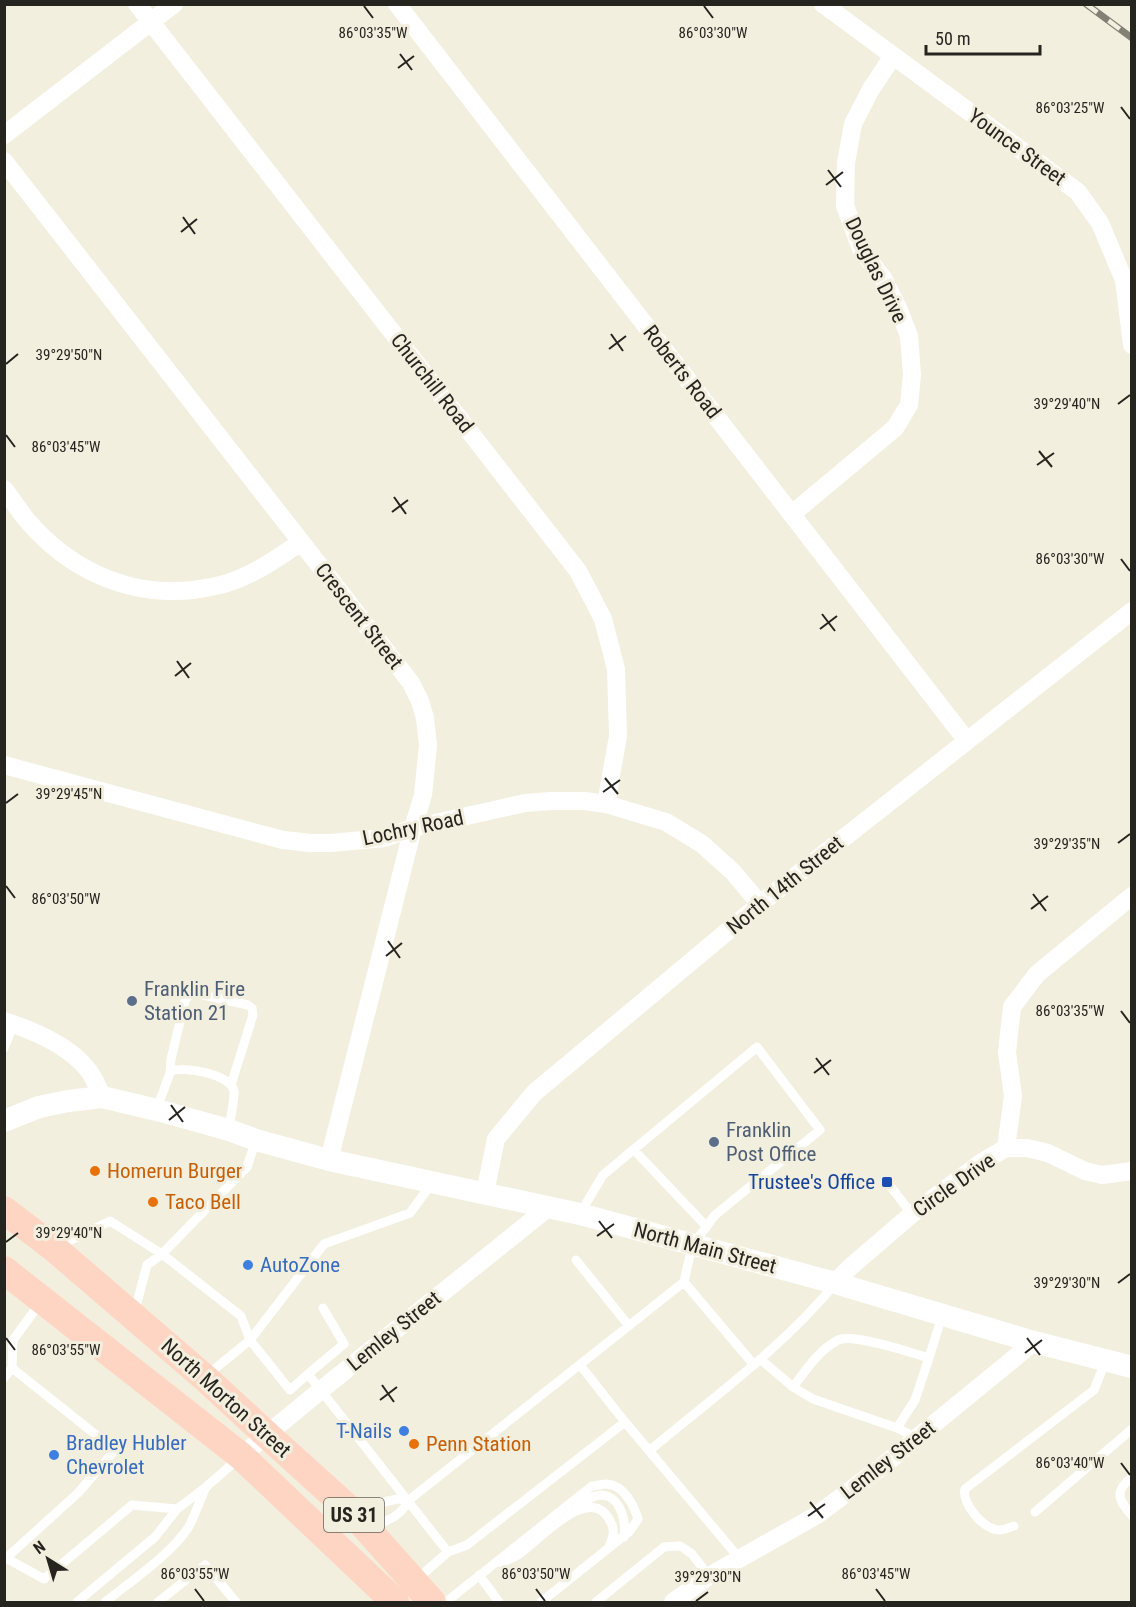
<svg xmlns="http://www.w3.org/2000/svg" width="1136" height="1607" font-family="'Roboto Condensed',sans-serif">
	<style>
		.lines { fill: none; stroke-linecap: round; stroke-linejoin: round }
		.service { stroke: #fff; stroke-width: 9 }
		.minor { stroke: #fff; stroke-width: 18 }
		.tertiary { stroke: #fff; stroke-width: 22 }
		.primary { stroke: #fed5c3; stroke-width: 28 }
		.rail-casing { stroke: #838076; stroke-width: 7 }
		.rail { stroke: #f3efdf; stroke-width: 4.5; stroke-dasharray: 14; stroke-linecap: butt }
		.ticks { fill: none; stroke: #26241f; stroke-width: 2 }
		.service-dot { fill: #5c6f8a; stroke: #f3efdf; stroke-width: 2 }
		.food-dot { fill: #e8710a; stroke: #f3efdf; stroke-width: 2 }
		.transit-dot { fill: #1a4fb4; stroke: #f3efdf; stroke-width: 2 }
		.shop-dot { fill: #3f7fe0; stroke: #f3efdf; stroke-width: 2 }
		.labels { text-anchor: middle; stroke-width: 6; stroke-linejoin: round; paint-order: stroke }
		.shield { fill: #f3efdf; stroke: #646159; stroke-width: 1.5 }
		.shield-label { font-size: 20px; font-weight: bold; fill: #26241f }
		.street-label { font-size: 21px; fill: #26241f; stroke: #f3efdf }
		.service-label { font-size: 21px; fill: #4e5e75; stroke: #f3efdf; text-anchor: start }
		.food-label { font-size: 21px; fill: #c56008; stroke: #f3efdf; text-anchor: start }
		.transit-label { font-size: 21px; fill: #164399; stroke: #f3efdf; text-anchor: end }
		.shop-label { font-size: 21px; fill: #366cbe; stroke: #f3efdf; text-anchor: start }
		.ticks-label { font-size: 15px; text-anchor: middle; fill: #26241f; stroke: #f3efdf; stroke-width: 6; stroke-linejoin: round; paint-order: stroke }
	</style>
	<rect width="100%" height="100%" fill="#f3efdf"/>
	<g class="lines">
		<path class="service" d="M4,1048L14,1024
			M171,1071C185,1066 230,1074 234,1091C235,1098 230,1120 229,1128
			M157,1108L170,1073L171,1059L185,1001L188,996L194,993L248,1005L252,1008L253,1015L231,1085
			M256,1140L247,1167L162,1254L241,1316L250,1340L290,1390L308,1374
			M634,1150L706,1226
			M887,1182L912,1214
			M59,1246L110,1221L162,1254L147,1265L135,1310
			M576,1260L629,1326
			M684,1282L754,1365
			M323,1308L344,1344L308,1374L448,1552L416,1580
			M760,1359L793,1387L813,1399L897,1428L917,1438
			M580,1365L625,1422
			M12,1368L13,1340L41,1302
			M206,1376L250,1340L324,1244L410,1213L432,1183
			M4,1378L12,1368L115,1450L78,1493L4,1560
			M793,1387C806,1370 819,1350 838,1340C854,1333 911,1353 929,1358
			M897,1428L915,1400L929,1358L942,1316
			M649,1451C712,1398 781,1349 834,1285
			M1132,1477C1113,1492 1119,1500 1132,1516
			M577,1507C582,1503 587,1499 593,1497C618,1488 627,1518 624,1537
			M355,1509L397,1499L409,1500
			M1035,1512L1132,1429
			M1014,1526C1010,1527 1004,1530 1000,1530C985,1531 961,1504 965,1489L1094,1390L1106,1360
			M371,1527C389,1520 400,1517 409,1500L684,1282L692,1246L715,1215L820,1130L757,1047L603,1175L581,1212
			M448,1552L467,1545L625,1422L739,1558
			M6,1558L44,1579L132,1505L177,1509L206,1487L238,1459
			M501,1563C506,1560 513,1558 518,1555C539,1541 593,1477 612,1525C615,1533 612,1539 609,1547
			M479,1575L499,1602
			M77,1602L155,1537L177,1509
			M105,1602C130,1582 171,1554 188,1528C195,1516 199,1502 205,1489
			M158,1602L205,1565L236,1602
			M446,1602L592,1486C597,1486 602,1484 607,1484C624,1485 634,1506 638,1519L630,1531L541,1602
			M596,1602L664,1547L680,1546L685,1549L692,1554L709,1576"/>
		<path class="minor" d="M137,4L578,571L603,619L616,669L618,736L606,804
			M397,4L967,741
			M823,4L1078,192L1100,223L1124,280L1132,345
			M4,135L174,4
			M4,161L401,670L411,683L420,701L425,718L428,745L423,795L413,828L329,1160
			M4,489C12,499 18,509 26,519C68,569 127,597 193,590C205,588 221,586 233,581C258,572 279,557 301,542
			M792,514L895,428L909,405L912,375L909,336L899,310L883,278L862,251L845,206L846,163L853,124L871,89L893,56
			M4,765L283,840L310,843H331L384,838L413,828L525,803L551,801H585L606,804L666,822L702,844L733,872L760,904
			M4,1021C32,1030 63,1043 83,1064C93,1074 97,1085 102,1097
			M1006,1148L1013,1096L1007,1052L1012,1007L1037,974L1132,896
			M485,1193L496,1139L534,1093L760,904L1132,611
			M835,1283L848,1269L912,1214L982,1162L1006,1148H1027L1048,1153L1085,1171L1102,1175L1132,1171
			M241,1456L321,1390L549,1207
			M673,1602L709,1576L817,1515L880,1468L1034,1342"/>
		<path class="tertiary" d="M4,1121L39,1107L68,1101L102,1097L157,1110L229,1130L256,1140L329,1160L580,1214L835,1283L1034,1342L1132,1367"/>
		<path class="primary" d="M4,1210L55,1249L205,1378L267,1435L350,1510L432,1602
			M4,1270L241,1456L395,1602"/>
		<defs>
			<path id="rail" d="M1086,4L1132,38"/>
		</defs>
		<use href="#rail" class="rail-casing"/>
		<use href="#rail" class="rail"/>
	</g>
	<path class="ticks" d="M364,6L373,18M704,6L713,18M400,54L412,70M398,68L414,56M1121,107L1130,119M828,170L841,187M826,185L843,172M183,217L195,234M181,232L197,219M611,334L623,351M609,349L626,336M6,364L18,354M1118,404L1130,395M6,435L15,447M1039,451L1052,467M1037,465L1054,453M394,497L406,514M392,512L408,500M1121,559L1130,571M822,614L835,631M820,629L837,616M177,661L189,678M175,676L191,663M605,778L618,794M603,792L620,780M6,803L18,794M1118,843L1130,834M6,886L15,898M1033,894L1046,911M1031,909L1048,896M388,941L400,958M386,956L402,943M1121,1011L1130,1023M816,1058L829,1075M814,1073L831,1060M171,1105L183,1122M169,1120L185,1107M599,1221L612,1238M597,1236L614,1224M6,1242L18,1233M1118,1283L1130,1274M6,1338L15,1350M1027,1338L1040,1355M1025,1353L1042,1340M382,1385L394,1402M380,1400L397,1387M1121,1463L1130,1475M810,1502L823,1518M808,1516L825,1504M195,1589L204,1601M536,1589L545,1601M876,1589L885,1601M696,1601L708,1592"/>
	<g class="service-dot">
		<circle cx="132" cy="1001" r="6"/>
		<circle cx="714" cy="1142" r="6"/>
	</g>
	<g class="food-dot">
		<circle cx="95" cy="1171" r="6"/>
		<circle cx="153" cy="1202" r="6"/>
		<circle cx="414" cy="1444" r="6"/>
	</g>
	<rect class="transit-dot" x="881" y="1176" width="12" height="12" rx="3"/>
	<g class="shop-dot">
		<circle cx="248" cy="1265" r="6"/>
		<circle cx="404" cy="1431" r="6"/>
		<circle cx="54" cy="1455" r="6"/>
	</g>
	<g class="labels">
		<rect class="shield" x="324" y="1498" width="60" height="34" rx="4.5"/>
		<g class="shield-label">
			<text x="354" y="1522">US 31</text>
		</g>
		<g class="street-label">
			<text transform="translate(1017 147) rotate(36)" y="7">Younce Street</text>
			<text transform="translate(876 270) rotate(64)" y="7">Douglas Drive</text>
			<text transform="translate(682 372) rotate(52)" y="7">Roberts Road</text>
			<text transform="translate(432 383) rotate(52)" y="7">Churchill Road</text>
			<text transform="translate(359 616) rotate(52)" y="7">Crescent Street</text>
			<text transform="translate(413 828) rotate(-12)" y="7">Lochry Road</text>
			<text transform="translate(785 885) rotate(-39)" y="7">North 14th Street</text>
			<text transform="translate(954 1185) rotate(-35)" y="7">Circle Drive</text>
			<text transform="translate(705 1248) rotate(15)" y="7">North Main Street</text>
			<text transform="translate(394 1331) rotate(-39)" y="7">Lemley Street</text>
			<text transform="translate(226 1398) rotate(42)" y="7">North Morton Street</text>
			<text transform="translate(888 1460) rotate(-38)" y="7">Lemley Street</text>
		</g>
		<g class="service-label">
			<text x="144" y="996">Franklin Fire<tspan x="144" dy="24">Station 21</tspan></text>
			<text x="726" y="1137">Franklin<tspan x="726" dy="24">Post Office</tspan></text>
		</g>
		<g class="food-label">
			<text x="107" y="1178">Homerun Burger</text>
			<text x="165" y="1209">Taco Bell</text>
			<text x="426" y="1451">Penn Station</text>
		</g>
		<g class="transit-label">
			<text x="875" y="1189">Trustee's Office</text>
		</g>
		<g class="shop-label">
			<text x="260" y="1272">AutoZone</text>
			<text x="392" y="1438" text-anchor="end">T-Nails</text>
			<text x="66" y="1450">Bradley Hubler<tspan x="66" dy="24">Chevrolet</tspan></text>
		</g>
	</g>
	<g class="ticks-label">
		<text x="373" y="38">86°03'35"W</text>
		<text x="713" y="38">86°03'30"W</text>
		<text x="1070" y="113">86°03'25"W</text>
		<text x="69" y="360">39°29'50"N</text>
		<text x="1067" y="409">39°29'40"N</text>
		<text x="66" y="452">86°03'45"W</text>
		<text x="1070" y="564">86°03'30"W</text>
		<text x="69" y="799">39°29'45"N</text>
		<text x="1067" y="849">39°29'35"N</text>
		<text x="66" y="904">86°03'50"W</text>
		<text x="1070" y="1016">86°03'35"W</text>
		<text x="69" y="1238">39°29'40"N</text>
		<text x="1067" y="1288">39°29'30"N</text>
		<text x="66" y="1355">86°03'55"W</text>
		<text x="1070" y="1468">86°03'40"W</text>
		<text x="195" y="1579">86°03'55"W</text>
		<text x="536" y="1579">86°03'50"W</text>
		<text x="876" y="1579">86°03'45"W</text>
		<text x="708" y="1582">39°29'30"N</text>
	</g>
	<rect width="1136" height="1607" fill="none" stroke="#26241f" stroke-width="12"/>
	<g transform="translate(48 1559) rotate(323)" stroke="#f3efdf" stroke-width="4.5" paint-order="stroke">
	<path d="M0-4.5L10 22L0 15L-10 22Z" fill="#26241f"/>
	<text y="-9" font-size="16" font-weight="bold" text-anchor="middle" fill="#26241f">N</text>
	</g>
	<path d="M926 45v9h114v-9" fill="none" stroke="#26241f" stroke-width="3"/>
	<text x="935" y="45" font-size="18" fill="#26241f" stroke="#f3efdf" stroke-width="4.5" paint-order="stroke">50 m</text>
</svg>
